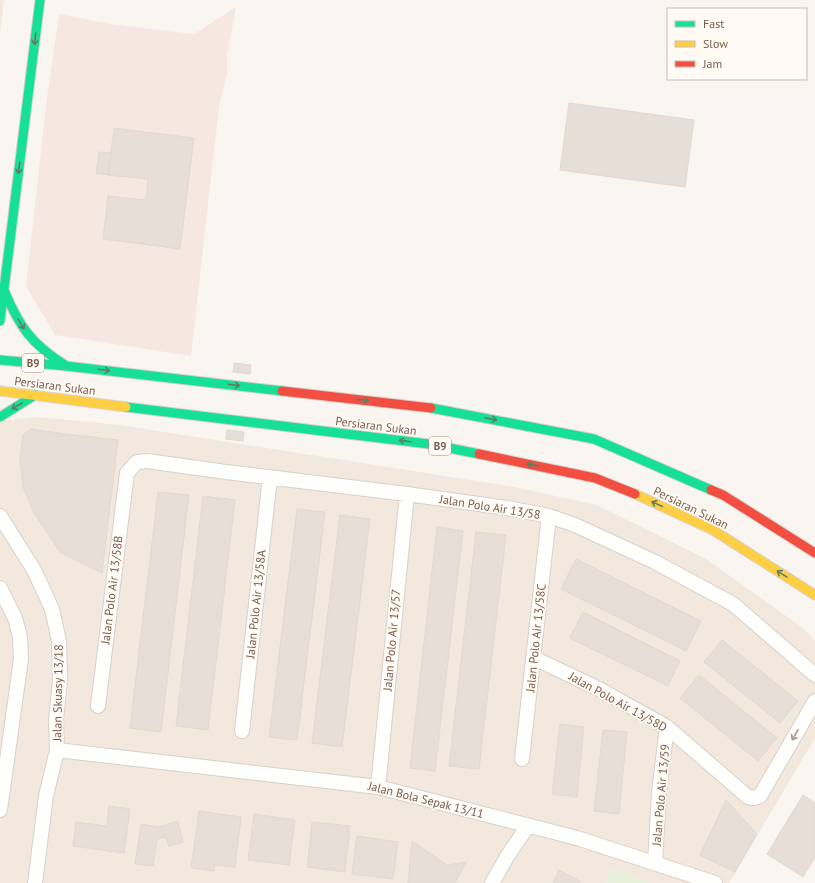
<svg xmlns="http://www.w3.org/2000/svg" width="815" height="883" font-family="'PT Sans',sans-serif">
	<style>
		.residential { fill: #f2e8de }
		.commercial { fill: #f6e8e1 }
		.green { fill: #e7f0db }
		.building { fill: #e6ded7; stroke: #e2d8d2 }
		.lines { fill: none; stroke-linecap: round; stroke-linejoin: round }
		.street-casing { stroke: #d7d1cb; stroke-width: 16 }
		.fast-casing { stroke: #dad1cc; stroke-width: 11 }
		.slow-casing { stroke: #dad1cc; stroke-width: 11 }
		.jam-casing { stroke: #dad1cc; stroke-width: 11 }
		.street { stroke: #fefefd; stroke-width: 14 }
		.fast { stroke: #16e098; stroke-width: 9 }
		.slow { stroke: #ffcf43; stroke-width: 9 }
		.jam { stroke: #f24e42; stroke-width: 9 }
		.oneway { stroke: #617d60 }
		.oneway2 { stroke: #a8958b }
		.labels { text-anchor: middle; stroke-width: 3.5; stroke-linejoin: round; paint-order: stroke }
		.shield { fill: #fffaf3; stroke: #a28b7f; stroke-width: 1 }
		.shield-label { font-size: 11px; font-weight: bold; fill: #7a5c4d }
		.street-label { font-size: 12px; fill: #7a5c4d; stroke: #fffaf3 }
	</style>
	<rect width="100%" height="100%" fill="#f9f5f0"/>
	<path class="residential" d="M0,0H4L0,35Z
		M37,417L120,425L514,487L597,505L706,559L803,628L815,641V738L729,883H648L611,869L605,883H0V421Z"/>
	<path class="commercial" d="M236,7L227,56V73L219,107L191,356L55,335L26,286L47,98L59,14L110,24L194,34Z"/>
	<path class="green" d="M611,869L648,883H605Z"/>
	<path class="building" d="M569,103L694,120L685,187L560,170Z
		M114,128L194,138L180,249L103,239L108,196L146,200L148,179L108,175Z
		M99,152L111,153L108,175L96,173Z
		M234,363L251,365L250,374L233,372Z
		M31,429L65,434L118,440L102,573L60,552L34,513L23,487L20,461L23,435Z
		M227,430L244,432L243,441L226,439Z
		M158,492L189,495L161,732L130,728Z
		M203,496L235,500L208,730L176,726Z
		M297,509L325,512L297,740L269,737Z
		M340,515L370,519L342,747L312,743Z
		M437,527L463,531L435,771L410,768Z
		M476,532L506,535L479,769L449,766Z
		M576,559L701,621L686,651L561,589Z
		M583,612L680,661L668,686L570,638Z
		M722,640L798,701L780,723L704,662Z
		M699,675L777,738L758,761L680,698Z
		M560,724L584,727L577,797L552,794Z
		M603,730L627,732L619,814L594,811Z
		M803,795L815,803V857L803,877L767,854Z
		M726,800L757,834L735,872L700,855Z
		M109,806L130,809L124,853L73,846L76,822L107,826Z
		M199,811L241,817L235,867L214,865V871L191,868Z
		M254,814L295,820L289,865L248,860Z
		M178,821L183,842L169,846L165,837L157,839L153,866L135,864L141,824L159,827Z
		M312,822L350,826L345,872L307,867Z
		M357,836L398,842L393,879L352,874Z
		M412,841L447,865L466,862L455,883H408Z
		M559,870L581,882V883H553Z"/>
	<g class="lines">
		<defs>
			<path id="street" d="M0,516L34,570L52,609L59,641L60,680L56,720L57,750L46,796L35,883
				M0,588L15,618L20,637L21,659L0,810
				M534,658L601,690L667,727L748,797L754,798L760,796L815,701
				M98,706L127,473L137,462L147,461L226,472L407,494L507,508L549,516L575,525L655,562L733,604L815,675
				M242,731L270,477
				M57,750L378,787L577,838L715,883
				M522,759L549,516
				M378,787L407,494
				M655,863L659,792L667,727
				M492,883L508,855L528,826"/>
			<path id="fast" d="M4,290C19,326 31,344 65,365
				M0,321L40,0
				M0,360L66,366L282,391
				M126,407L429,444L479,454
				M431,408L594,439L711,490
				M0,417L35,395"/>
			<path id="slow" d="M0,391L126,407
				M635,494L713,530L815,595"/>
			<path id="jam" d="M282,391L431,408
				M479,454L595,478L635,494
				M711,490L723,495L815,553"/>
		</defs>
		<use href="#street" class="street-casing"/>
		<use href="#fast" class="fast-casing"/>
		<use href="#slow" class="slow-casing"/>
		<use href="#jam" class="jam-casing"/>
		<use href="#street" class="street"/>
		<use href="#fast" class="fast"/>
		<use href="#slow" class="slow"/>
		<use href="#jam" class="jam"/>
	</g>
	<defs><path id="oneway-shaft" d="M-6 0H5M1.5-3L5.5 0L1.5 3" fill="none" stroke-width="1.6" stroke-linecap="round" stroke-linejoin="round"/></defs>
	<g class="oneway">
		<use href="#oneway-shaft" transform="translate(35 39) rotate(97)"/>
		<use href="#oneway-shaft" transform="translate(19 168) rotate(97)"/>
		<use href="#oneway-shaft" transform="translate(21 324) rotate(58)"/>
		<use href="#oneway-shaft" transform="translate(104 370) rotate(7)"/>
		<use href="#oneway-shaft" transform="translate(234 385) rotate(7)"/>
		<use href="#oneway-shaft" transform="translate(363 400) rotate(7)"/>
		<use href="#oneway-shaft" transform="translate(17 406) rotate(150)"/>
		<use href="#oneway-shaft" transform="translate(491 419) rotate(11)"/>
		<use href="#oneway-shaft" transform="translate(405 441) rotate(-173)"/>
		<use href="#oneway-shaft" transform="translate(533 465) rotate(-169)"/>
		<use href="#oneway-shaft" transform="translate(657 504) rotate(-155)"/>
		<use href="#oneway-shaft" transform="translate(782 574) rotate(-148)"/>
	</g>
	<use class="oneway2" href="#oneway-shaft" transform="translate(795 735) rotate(120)"/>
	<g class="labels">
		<g class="shield">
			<rect x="22" y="354" width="22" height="18" rx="3"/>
			<rect x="429" y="437" width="22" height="18" rx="3"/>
		</g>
		<g class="shield-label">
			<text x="33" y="367">B9</text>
			<text x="440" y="450">B9</text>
		</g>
		<g class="street-label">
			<text transform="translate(55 386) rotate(7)" y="4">Persiaran Sukan</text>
			<text transform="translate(376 426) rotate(7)" y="4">Persiaran Sukan</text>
			<text transform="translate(490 507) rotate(9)" y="4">Jalan Polo Air 13/58</text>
			<text transform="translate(691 508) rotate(26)" y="4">Persiaran Sukan</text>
			<text transform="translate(112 590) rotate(-83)" y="4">Jalan Polo Air 13/58B</text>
			<text transform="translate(256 604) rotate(-84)" y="4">Jalan Polo Air 13/58A</text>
			<text transform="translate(536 638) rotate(-84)" y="4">Jalan Polo Air 13/58C</text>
			<text transform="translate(392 640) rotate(-85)" y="4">Jalan Polo Air 13/57</text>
			<text transform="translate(58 693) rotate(-89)" y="4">Jalan Skuasy 13/18</text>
			<text transform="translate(618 702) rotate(29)" y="4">Jalan Polo Air 13/58D</text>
			<text transform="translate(661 795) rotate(-85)" y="4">Jalan Polo Air 13/59</text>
			<text transform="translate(426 800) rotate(14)" y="4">Jalan Bola Sepak 13/11</text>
		</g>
	</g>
	<rect x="667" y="8" width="140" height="72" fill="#fffaf3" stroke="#cabbb1"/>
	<rect x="675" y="21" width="20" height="6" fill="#16e098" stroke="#cabbb1"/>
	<text x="703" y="28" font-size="12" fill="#7a5c4d">Fast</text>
	<rect x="675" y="41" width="20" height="6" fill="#ffcf43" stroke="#cabbb1"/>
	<text x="703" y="48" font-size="12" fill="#7a5c4d">Slow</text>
	<rect x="675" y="61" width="20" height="6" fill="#f24e42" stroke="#cabbb1"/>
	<text x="703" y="68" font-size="12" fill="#7a5c4d">Jam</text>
</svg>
